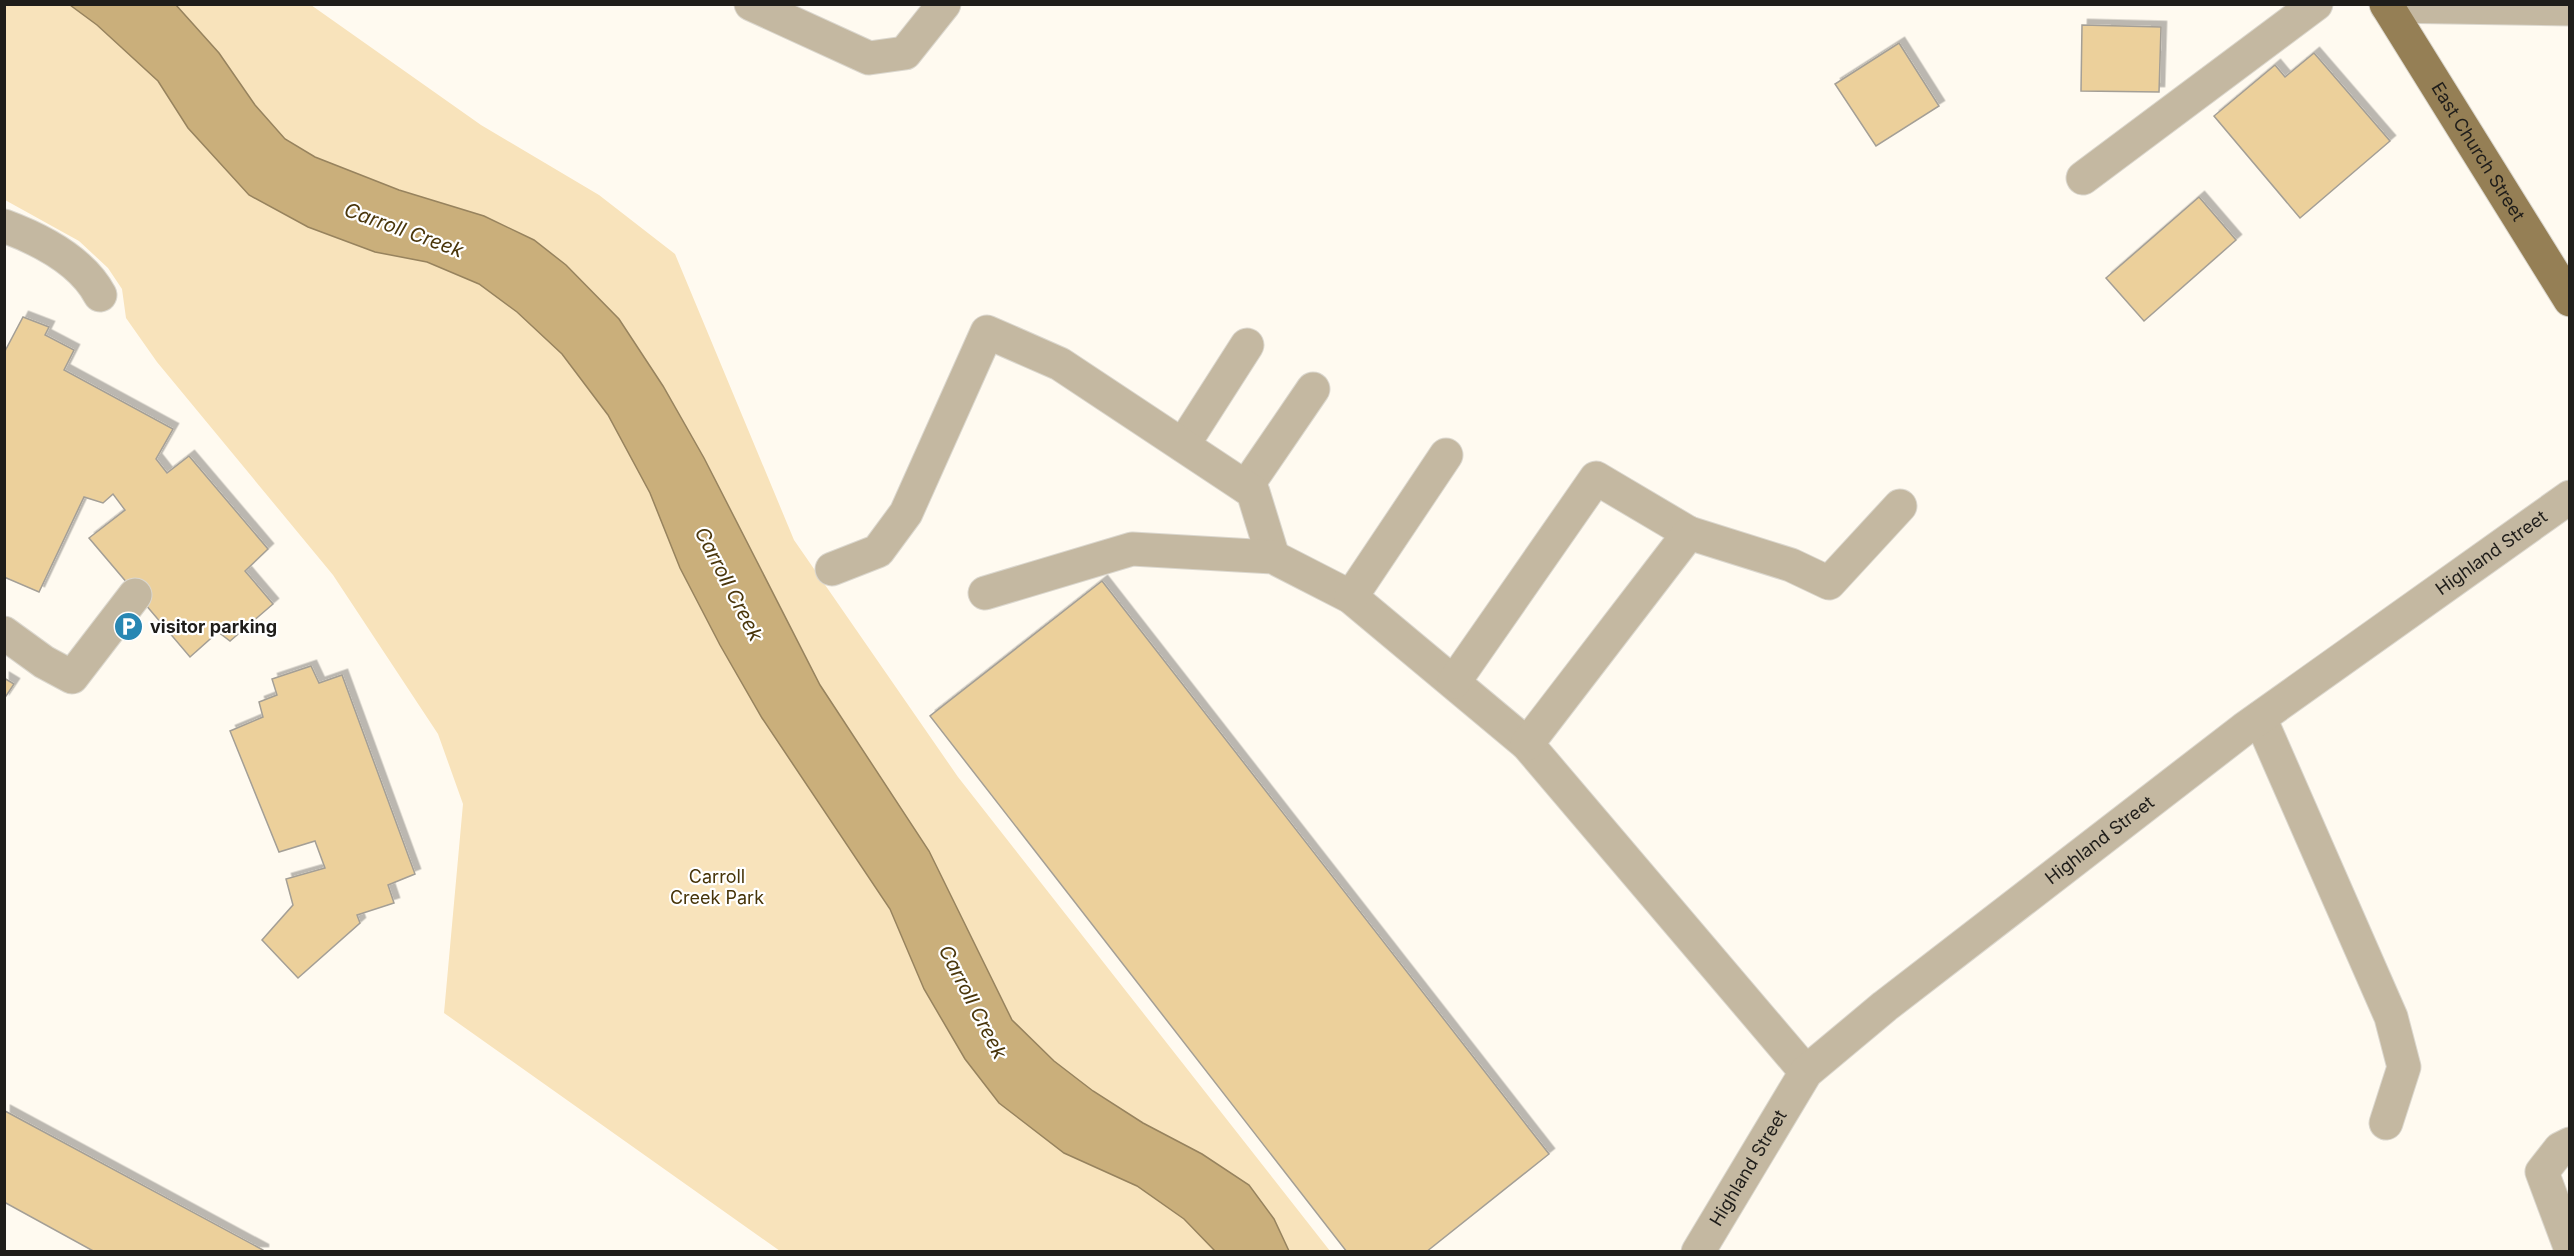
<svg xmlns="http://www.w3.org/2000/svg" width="2574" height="1256" font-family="Inter,sans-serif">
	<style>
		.green { fill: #f8e3bb }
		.water { fill: #caaf7b; stroke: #97835e; stroke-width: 1.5 }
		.building { fill: #ecd09b; stroke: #a49f96; stroke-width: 1.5; filter: url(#shadow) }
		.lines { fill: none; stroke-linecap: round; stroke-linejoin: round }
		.minor-casing { stroke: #dbd7ce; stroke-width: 35 }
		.major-casing { stroke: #dbd7ce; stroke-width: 35 }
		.minor { stroke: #c4b8a1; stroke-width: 33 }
		.major { stroke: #957f55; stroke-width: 33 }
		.labels { text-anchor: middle; stroke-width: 4.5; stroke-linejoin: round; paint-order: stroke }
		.street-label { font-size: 18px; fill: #1f1d1a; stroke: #fff }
		.poi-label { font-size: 18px; font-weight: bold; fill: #1f1d1a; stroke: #fff; text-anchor: start }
		.park-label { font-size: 18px; fill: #473408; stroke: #fff }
		.water-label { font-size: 20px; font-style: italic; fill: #4a360b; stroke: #fff }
	</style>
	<defs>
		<filter id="shadow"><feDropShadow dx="5.5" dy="-5.5" stdDeviation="0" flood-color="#0004"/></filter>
	</defs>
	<rect width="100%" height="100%" fill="#fffaf0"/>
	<path class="green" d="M5,5H311L481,125L599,195L675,254L794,540L958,777L1330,1251H780L444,1013L463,804L438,734L333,575L157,362L126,318L122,289L108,268L79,241L5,200Z"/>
	<path class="water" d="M70,5H176L219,53L255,105L285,139L315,157L399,190L484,216L534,240L566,265L619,319L663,386L704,458L820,685L929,851L1012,1020L1054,1061L1093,1091L1143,1123L1202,1154L1249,1185L1274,1219L1289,1251H1215L1184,1219L1137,1186L1064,1153L999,1103L965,1059L924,989L890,909L762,718L720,645L680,568L650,493L608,415L562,354L517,312L479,284L427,262L375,252L308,227L249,195L188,128L158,81L97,25Z"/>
	<path class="building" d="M2082,25L2161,27L2159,92L2081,91Z
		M1899,43L1939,106L1876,146L1835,84Z
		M2314,53L2390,141L2300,218L2214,116L2275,65L2285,77Z
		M2199,197L2236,240L2144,321L2106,278Z
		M23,317L49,327L45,335L74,350L64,370L173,429L156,459L167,473L189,456L268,549L245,571L273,604L230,641L218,632L190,657L89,538L125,510L113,494L103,503L84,497L39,592L4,577V353Z
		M1102,581L1549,1154L1426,1252H1347L930,716Z
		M311,666L319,683L342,675L415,874L388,885L394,903L357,915L360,923L298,978L262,940L293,905L286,879L325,868L315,841L279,852L230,731L263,717L259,702L277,695L272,679Z
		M4,678L14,684L4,699Z
		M5,1111L263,1250V1252H95L4,1202Z"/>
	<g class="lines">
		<defs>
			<g id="minor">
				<path d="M751,4L869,58L905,53L944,4"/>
				<path d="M2387,6L2570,9"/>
				<path d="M2083,178L2316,4"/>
				<path d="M4,226C39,239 82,261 100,295"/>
				<path d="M1183,445L1247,345"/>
				<path d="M1246,487L1313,389"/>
				<path d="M832,569L878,551L906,513L987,332L1060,364L1253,492L1273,557"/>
				<path d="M985,593L1132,549L1273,557L1351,597L1527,744L1806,1072"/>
				<path d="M1351,597L1446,455"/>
				<path d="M4,633L44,662L72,677L135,595"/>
				<path d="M1454,682L1596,478L1689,533"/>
				<path d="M2260,718L2391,1017L2404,1067L2386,1123"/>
				<path d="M1527,744L1689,533L1791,565L1829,583L1900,506"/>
				<path d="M2570,1144L2560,1149L2542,1172L2570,1247"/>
				<path id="s1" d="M1698,1252L1806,1072L1885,1006L2244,729L2570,497"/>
			</g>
			<g id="major">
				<path id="s2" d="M2386,4L2570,300"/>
			</g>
		</defs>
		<use href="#minor" class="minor-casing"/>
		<use href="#major" class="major-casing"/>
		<use href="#minor" class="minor"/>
		<use href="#major" class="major"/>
	</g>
	<defs>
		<symbol id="parking-disc" viewBox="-11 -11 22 22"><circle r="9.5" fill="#2887b3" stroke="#fff"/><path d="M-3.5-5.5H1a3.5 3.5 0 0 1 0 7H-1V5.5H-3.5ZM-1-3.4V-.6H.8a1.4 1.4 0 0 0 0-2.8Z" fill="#fff"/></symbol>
	</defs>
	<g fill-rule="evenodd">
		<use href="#parking-disc" x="112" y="610" width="33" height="33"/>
	</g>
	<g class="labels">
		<g class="street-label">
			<text dy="6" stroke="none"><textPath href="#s2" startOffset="174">East Church Street</textPath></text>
			<text dy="6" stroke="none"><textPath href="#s1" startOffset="1070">Highland Street</textPath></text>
			<text dy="6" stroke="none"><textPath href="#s1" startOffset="584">Highland Street</textPath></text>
			<text dy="6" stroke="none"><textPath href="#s1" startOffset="98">Highland Street</textPath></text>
		</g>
		<g class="poi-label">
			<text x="150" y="633">visitor parking</text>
		</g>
		<g class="park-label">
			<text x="717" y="883">Carroll<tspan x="717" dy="21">Creek Park</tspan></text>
		</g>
		<g class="water-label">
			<text transform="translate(404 230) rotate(20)" y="7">Carroll Creek</text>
			<text transform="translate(729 584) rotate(63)" y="7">Carroll Creek</text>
			<text transform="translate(973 1002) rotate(63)" y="7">Carroll Creek</text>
		</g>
	</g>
	<rect width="2574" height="1256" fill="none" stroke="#1f1d1a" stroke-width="12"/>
</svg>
